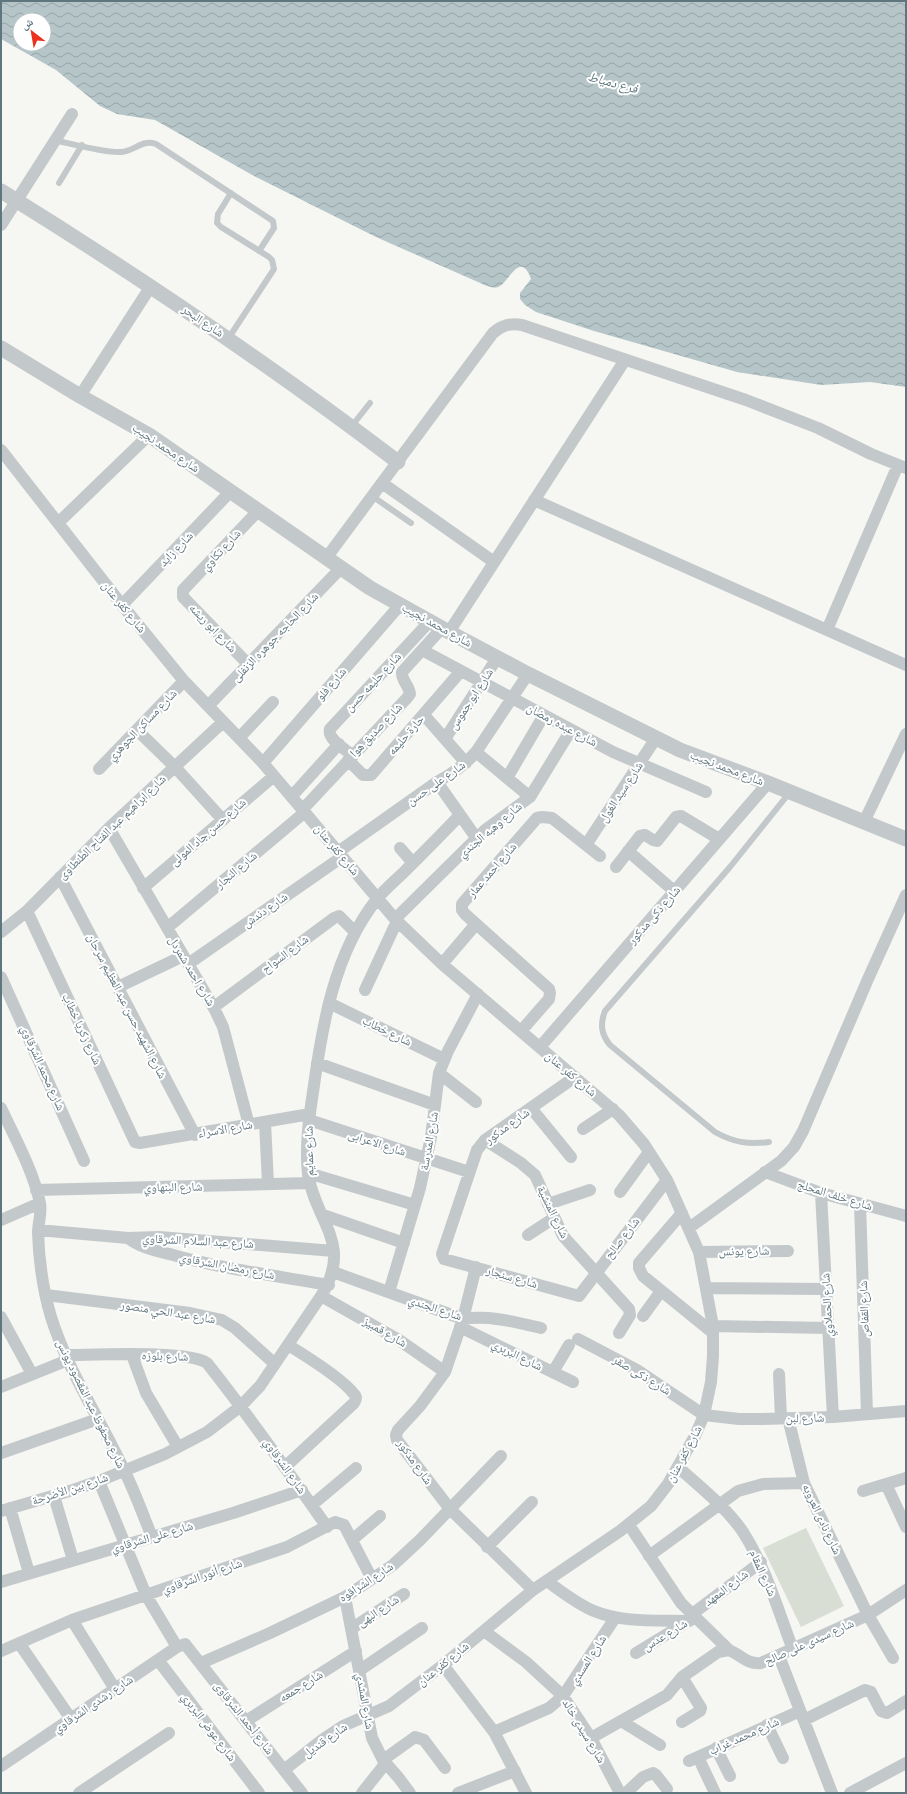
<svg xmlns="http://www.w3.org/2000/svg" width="907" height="1794" font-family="Signika,'Noto Naskh Arabic',sans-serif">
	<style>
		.pitch { fill: #d8ded3 }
		.water { fill: url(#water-waves); fill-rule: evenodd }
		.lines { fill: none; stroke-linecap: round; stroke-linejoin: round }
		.service { stroke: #c3c8ca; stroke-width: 6 }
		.minor { stroke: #c3c8ca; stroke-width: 12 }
		.tertiary { stroke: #c3c8ca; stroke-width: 15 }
		.labels { text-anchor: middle; stroke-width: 4; stroke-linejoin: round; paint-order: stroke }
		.street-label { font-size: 12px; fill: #60767f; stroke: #fff }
		.water-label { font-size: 13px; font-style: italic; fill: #5a767b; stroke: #fff }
	</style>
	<defs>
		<pattern id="water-waves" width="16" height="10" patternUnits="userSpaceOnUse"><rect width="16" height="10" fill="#b6c6c8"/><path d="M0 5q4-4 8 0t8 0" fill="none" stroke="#97a5a8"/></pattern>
	</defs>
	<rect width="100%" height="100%" fill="#f6f6f2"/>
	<path class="pitch" d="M806,1528L844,1606L801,1627L763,1548Z"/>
	<path class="water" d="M1,1H906V387L870,382L821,385L737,372L594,331L536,312L525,305L520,299V293L531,279C521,250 509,281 500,286C495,289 492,287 487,286L376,237L254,176L155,120L117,114L100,106L56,70L1,39ZM20,20H44V44H20Z"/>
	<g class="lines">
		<path class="service" d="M54,140C72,144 104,153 121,152C135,151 142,139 156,144L273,221L274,228L259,251
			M59,183L82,145
			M228,339L274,269L272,260L269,257L221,227L217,223L218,214L231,193
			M351,427L370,403
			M372,496L411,523
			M769,1142C748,1145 733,1142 715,1132L610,1045C601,1034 600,1024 605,1011L730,867L790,792"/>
		<path class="minor" d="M1,225L72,114
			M80,396L151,286
			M1,450L122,605L184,681L263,763L395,919L442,964L619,1115L644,1144L667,1180L699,1252L713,1326V1356L711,1382L704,1415L695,1436L668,1484L651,1506L620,1531L533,1590L443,1665L389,1706L343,1726L322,1740L284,1770
			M382,483L494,562
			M534,500L906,665
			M58,523L149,435
			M327,557L493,333C502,325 510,323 522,325L746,400L818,428L871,454L906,468
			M122,605L230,492
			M827,630L898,465
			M449,632L625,360
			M422,650L613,752L706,792
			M249,665L183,597V590L259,510
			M208,706L341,568
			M424,715L466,763
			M137,730L175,767L223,820
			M239,738L273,702
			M445,739L497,658
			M476,752L530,797
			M352,755C345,749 327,739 330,729L430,621
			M348,760L363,775H371L461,671
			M263,763L400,605
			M99,769L184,681
			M507,778L544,715
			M437,782L477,839
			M292,796L339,744
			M303,809L407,698L410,694C409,685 401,680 402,672L442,628
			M864,822L906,734
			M109,828L215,1010L223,1027L249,1125
			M586,845L656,738
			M400,848L413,863
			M628,851L674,891
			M338,852L437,782C452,774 465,765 476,752L528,674
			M616,867L640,836L645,835L653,840L657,841L676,817L681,816L719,839
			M60,877L195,1135
			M143,888L274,776
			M27,911L135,1142L140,1143L310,1114
			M395,919L485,830L530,797L571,730
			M167,928L305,812
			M1,932L27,911L109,828L223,722
			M188,964L342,857
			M442,964L476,924
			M1,977L84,1161
			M118,987L183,956
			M365,990L397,921
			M329,1003L444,1059
			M214,1007L334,918L339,916L355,932
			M521,1031L549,999L550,993L549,989L465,914L462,910V904L537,818L542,817L552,818L600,856
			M540,1047L768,783
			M317,1063L435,1105
			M439,1073L476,1102
			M575,1077L485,1140L477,1150L442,1254L444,1259L579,1296L667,1180
			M1,1108C15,1138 33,1170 40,1203C42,1213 38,1223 38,1233C39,1261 43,1290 51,1317C68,1371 100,1419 124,1470C135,1492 143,1515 152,1537
			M531,1108L571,1157
			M309,1120L469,1172
			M265,1122L268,1184
			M583,1129L613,1109
			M485,1140L521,1163L535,1175L563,1236L629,1309L630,1315L619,1333
			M765,1172L821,1193L906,1216
			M308,1173L415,1205
			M36,1190L310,1183
			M620,1192L649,1152
			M821,1193L833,1417
			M548,1204L590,1190
			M860,1204L867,1414
			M682,1213L639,1263V1268L643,1276L712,1332
			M323,1215L404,1243
			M1,1220L40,1203
			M689,1228L781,1161L794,1147L803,1131L868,979L906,895
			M38,1230L128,1238L159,1237L334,1251
			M528,1235L554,1218
			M128,1238C141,1248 157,1251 173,1255C224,1269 277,1276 329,1285
			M699,1252L788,1251
			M476,1267L463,1319L445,1372L420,1406L398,1430L396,1435L397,1440L450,1509L533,1590
			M333,1272L463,1319C490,1315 515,1322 541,1328
			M707,1288L826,1289
			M389,1292L420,1188L431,1137L439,1073L448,1051L478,994
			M46,1295L190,1313L222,1320L235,1328L275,1364
			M321,1296L399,1340L445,1372
			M643,1316L661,1291
			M1,1317L32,1374
			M713,1326L828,1328
			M460,1327L573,1382
			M578,1339L637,1370L704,1415L739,1419H762L833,1417L906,1411
			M65,1355C93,1355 189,1350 207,1363C249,1416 288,1471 327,1527
			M132,1355L146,1393L178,1447
			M553,1372L569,1345
			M779,1374L781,1418
			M1,1387L68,1360
			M788,1418L804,1483L868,1615L893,1658
			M1,1453L98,1419
			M286,1466L354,1403C356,1400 357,1397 354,1394C342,1378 306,1356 288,1345
			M678,1467C700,1487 726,1507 743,1532C766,1568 778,1610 793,1650
			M99,1481L146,1595L177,1647
			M886,1484L906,1527
			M863,1491L906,1478
			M54,1496L73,1560
			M312,1505L356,1468
			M10,1508L29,1573
			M1,1511L73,1490L99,1481L165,1454L207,1432L241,1406L260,1386L321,1296C354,1244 315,1221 308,1174C305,1147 309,1118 313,1092C322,1026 334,953 377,899C385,889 396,880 405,871C423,853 442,834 460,815
			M629,1525L681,1603L729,1650
			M352,1540L380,1516
			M487,1547L532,1502
			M649,1556L738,1491L763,1484L804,1483
			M547,1581C562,1592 577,1604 594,1611C623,1623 658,1620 689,1621
			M1,1582L233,1513L302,1490
			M345,1597L372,1738L383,1760L398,1777L410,1793
			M691,1615L761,1562
			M72,1620L115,1689
			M351,1629L404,1594
			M484,1631L526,1662L563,1696L591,1738L620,1793
			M19,1643L71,1719
			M1,1651L72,1620L287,1547L335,1522L344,1525L372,1579
			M636,1653L690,1620
			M779,1656L832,1793
			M158,1660L259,1793
			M201,1663L270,1633L345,1597L393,1565L420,1540L501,1456
			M443,1665L494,1732L526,1793
			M360,1670L422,1628
			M804,1720L865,1690L871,1692L881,1711L887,1713L906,1701
			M246,1721L356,1651
			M621,1721L660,1745
			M682,1722L700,1711L701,1708L682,1677
			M767,1725L783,1758
			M494,1732L549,1708L563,1696L615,1618
			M591,1738L667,1695L682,1677L718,1652L729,1650C741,1655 748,1665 761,1663L868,1615L906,1590
			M716,1748L730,1776
			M698,1757L715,1793
			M383,1760L415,1737L424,1740L445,1768
			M689,1761L800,1711
			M1,1766L177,1647L185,1644L302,1793
			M79,1793L169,1733
			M362,1793L385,1764
			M458,1793L515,1771
			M626,1793L643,1777L653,1773L656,1775L667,1789
			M850,1793L906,1763"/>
		<path class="tertiary" d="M1,191C137,275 270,365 398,462
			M1,348L80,396L149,435L370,588L449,632L528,674L680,750L768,783L906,839"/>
	</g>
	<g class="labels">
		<g class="street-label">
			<text transform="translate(203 321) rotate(34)" y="4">شارع البحر</text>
			<text transform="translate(166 448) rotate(34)" y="4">شارع محمد نجيب</text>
			<text transform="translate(176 549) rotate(-46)" y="4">شارع زايد</text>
			<text transform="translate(221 550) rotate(-47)" y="4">شارع تكاوي</text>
			<text transform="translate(124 607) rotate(51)" y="4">شارع كفر عنان</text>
			<text transform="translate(437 625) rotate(29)" y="4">شارع محمد نجيب</text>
			<text transform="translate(213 628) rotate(46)" y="4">شارع ابو ريشه</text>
			<text transform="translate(275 637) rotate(-46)" y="4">شارع الحاجه جوهره الزنفلى</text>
			<text transform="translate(373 682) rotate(-47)" y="4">شارع حليمه حسن</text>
			<text transform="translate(331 684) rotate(-49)" y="4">شارع فلو</text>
			<text transform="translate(471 699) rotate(-57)" y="4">شارع ابو جموس</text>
			<text transform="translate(142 725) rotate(-46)" y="4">شارع مساكن الجوهري</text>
			<text transform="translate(562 725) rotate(28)" y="4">شارع عبده رمضان</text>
			<text transform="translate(376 730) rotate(-46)" y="4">شارع صديق هوا</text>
			<text transform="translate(406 735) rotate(-49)" y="4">حارة حليمه</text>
			<text transform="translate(727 768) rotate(21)" y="4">شارع محمد نجيب</text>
			<text transform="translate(436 783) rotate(-35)" y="4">شارع على حسن</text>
			<text transform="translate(621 792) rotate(-57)" y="4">شارع سيد الغول</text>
			<text transform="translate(112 827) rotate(-44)" y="4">شارع ابراهيم عبد الفتاح الطنطاوى</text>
			<text transform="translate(490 830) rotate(-40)" y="4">شارع وهبه الجندي</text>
			<text transform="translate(208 832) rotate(-41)" y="4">شارع حسن جاد المولى</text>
			<text transform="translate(337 850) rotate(50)" y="4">شارع كفر عنان</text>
			<text transform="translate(236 870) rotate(-40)" y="4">شارع النجار</text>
			<text transform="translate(492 870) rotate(-49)" y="4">شارع احمد عمار</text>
			<text transform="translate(265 910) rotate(-35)" y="4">شارع دندش</text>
			<text transform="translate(654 915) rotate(-49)" y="4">شارع ذكى مدكور</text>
			<text transform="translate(285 954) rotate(-37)" y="4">شارع السواح</text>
			<text transform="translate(192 971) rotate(59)" y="4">شارع احمد شمردل</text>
			<text transform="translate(127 1006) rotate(63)" y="4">شارع الشهيد حسن عبد العظيم سرحان</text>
			<text transform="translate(82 1029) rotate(65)" y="4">شارع زكريا خطاب</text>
			<text transform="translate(387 1031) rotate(26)" y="4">شارع خطاب</text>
			<text transform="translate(43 1068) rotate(66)" y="4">شارع محمد الشرقاوي</text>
			<text transform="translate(571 1074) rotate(40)" y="4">شارع كفر عنان</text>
			<text transform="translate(507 1126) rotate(-36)" y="4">شارع مدكور</text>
			<text transform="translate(225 1129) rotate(-10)" y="4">شارع الاسراء</text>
			<text transform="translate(429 1141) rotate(-80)" y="4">شارع المدرسة</text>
			<text transform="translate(377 1143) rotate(18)" y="4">شارع الاعرابى</text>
			<text transform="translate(309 1151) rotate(-91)" y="4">شارع عمايم</text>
			<text transform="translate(173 1187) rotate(-1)" y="4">شارع البنهاوي</text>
			<text transform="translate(835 1195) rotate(17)" y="4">شارع خلف المحلج</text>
			<text transform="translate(553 1212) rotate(64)" y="4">شارع المنشية</text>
			<text transform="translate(622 1238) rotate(-52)" y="4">شارع صالح</text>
			<text transform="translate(198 1241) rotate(3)" y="4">شارع عبد السلام الشرقاوي</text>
			<text transform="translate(744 1251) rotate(-1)" y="4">شارع يونس</text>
			<text transform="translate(227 1266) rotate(11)" y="4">شارع رمضان الشرقاوي</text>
			<text transform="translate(512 1277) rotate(16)" y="4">شارع سنجار</text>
			<text transform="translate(827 1305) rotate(-93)" y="4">شارع الحملاوي</text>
			<text transform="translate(435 1308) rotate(18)" y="4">شارع الجندي</text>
			<text transform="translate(864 1309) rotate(-92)" y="4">شارع القفاص</text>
			<text transform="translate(168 1312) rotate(9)" y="4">شارع عبد الحي منصور</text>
			<text transform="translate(385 1332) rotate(30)" y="4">شارع قمبيز</text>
			<text transform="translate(517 1355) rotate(26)" y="4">شارع البربري</text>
			<text transform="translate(165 1356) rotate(2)" y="4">شارع بلوزه</text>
			<text transform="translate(642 1375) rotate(31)" y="4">شارع ذكى صقر</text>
			<text transform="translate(91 1404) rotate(64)" y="4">شارع محفوظ عبد المقصود يونس</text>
			<text transform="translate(805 1418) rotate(-1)" y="4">شارع لبن</text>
			<text transform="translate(684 1454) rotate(-62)" y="4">شارع كفر عنان</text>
			<text transform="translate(415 1462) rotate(55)" y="4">شارع مدكور</text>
			<text transform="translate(285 1466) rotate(55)" y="4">شارع الشرقاوي</text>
			<text transform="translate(70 1489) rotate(-18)" y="4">شارع بين الأضرحة</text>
			<text transform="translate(822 1519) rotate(65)" y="4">شارع نادى العروبه</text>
			<text transform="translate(152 1537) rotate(-16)" y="4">شارع على الشرقاوي</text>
			<text transform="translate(763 1573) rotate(66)" y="4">شارع المقام</text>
			<text transform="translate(202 1576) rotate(-19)" y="4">شارع أنور الشرقاوي</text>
			<text transform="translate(366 1582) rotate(-33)" y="4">شارع الشراقوه</text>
			<text transform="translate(726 1588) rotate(-37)" y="4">شارع المعهد</text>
			<text transform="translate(378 1611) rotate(-33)" y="4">شارع البهى</text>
			<text transform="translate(665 1635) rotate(-31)" y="4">شارع عدس</text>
			<text transform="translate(809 1642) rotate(-24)" y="4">شارع سيدى على صالح</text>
			<text transform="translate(588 1660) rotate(-57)" y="4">شارع المسدي</text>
			<text transform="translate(443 1664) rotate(-39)" y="4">شارع كفر عنان</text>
			<text transform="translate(301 1686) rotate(-32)" y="4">شارع جمعه</text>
			<text transform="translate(365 1701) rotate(80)" y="4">شارع المشدي</text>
			<text transform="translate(93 1704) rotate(-34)" y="4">شارع رشدى الشرقاوي</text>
			<text transform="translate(244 1718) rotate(52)" y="4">شارع أحمد الشرقاوى</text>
			<text transform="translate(209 1727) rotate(53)" y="4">شارع عوض البربري</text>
			<text transform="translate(584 1731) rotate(59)" y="4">شارع سيدى خالد</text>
			<text transform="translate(744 1736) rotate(-24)" y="4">شارع محمد غراب</text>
			<text transform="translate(325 1740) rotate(-35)" y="4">شارع قنديل</text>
		</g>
		<g class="water-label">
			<text transform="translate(613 82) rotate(15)" y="5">فرع دمياط</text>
		</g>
	</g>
	<rect width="907" height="1794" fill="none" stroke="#60767f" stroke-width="4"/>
	<g transform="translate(32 32) rotate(329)"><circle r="19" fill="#ffffff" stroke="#bfc8cc"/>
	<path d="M0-3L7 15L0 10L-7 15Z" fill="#eb311e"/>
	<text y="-6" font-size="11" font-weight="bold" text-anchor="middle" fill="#60767f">ش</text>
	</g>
</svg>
